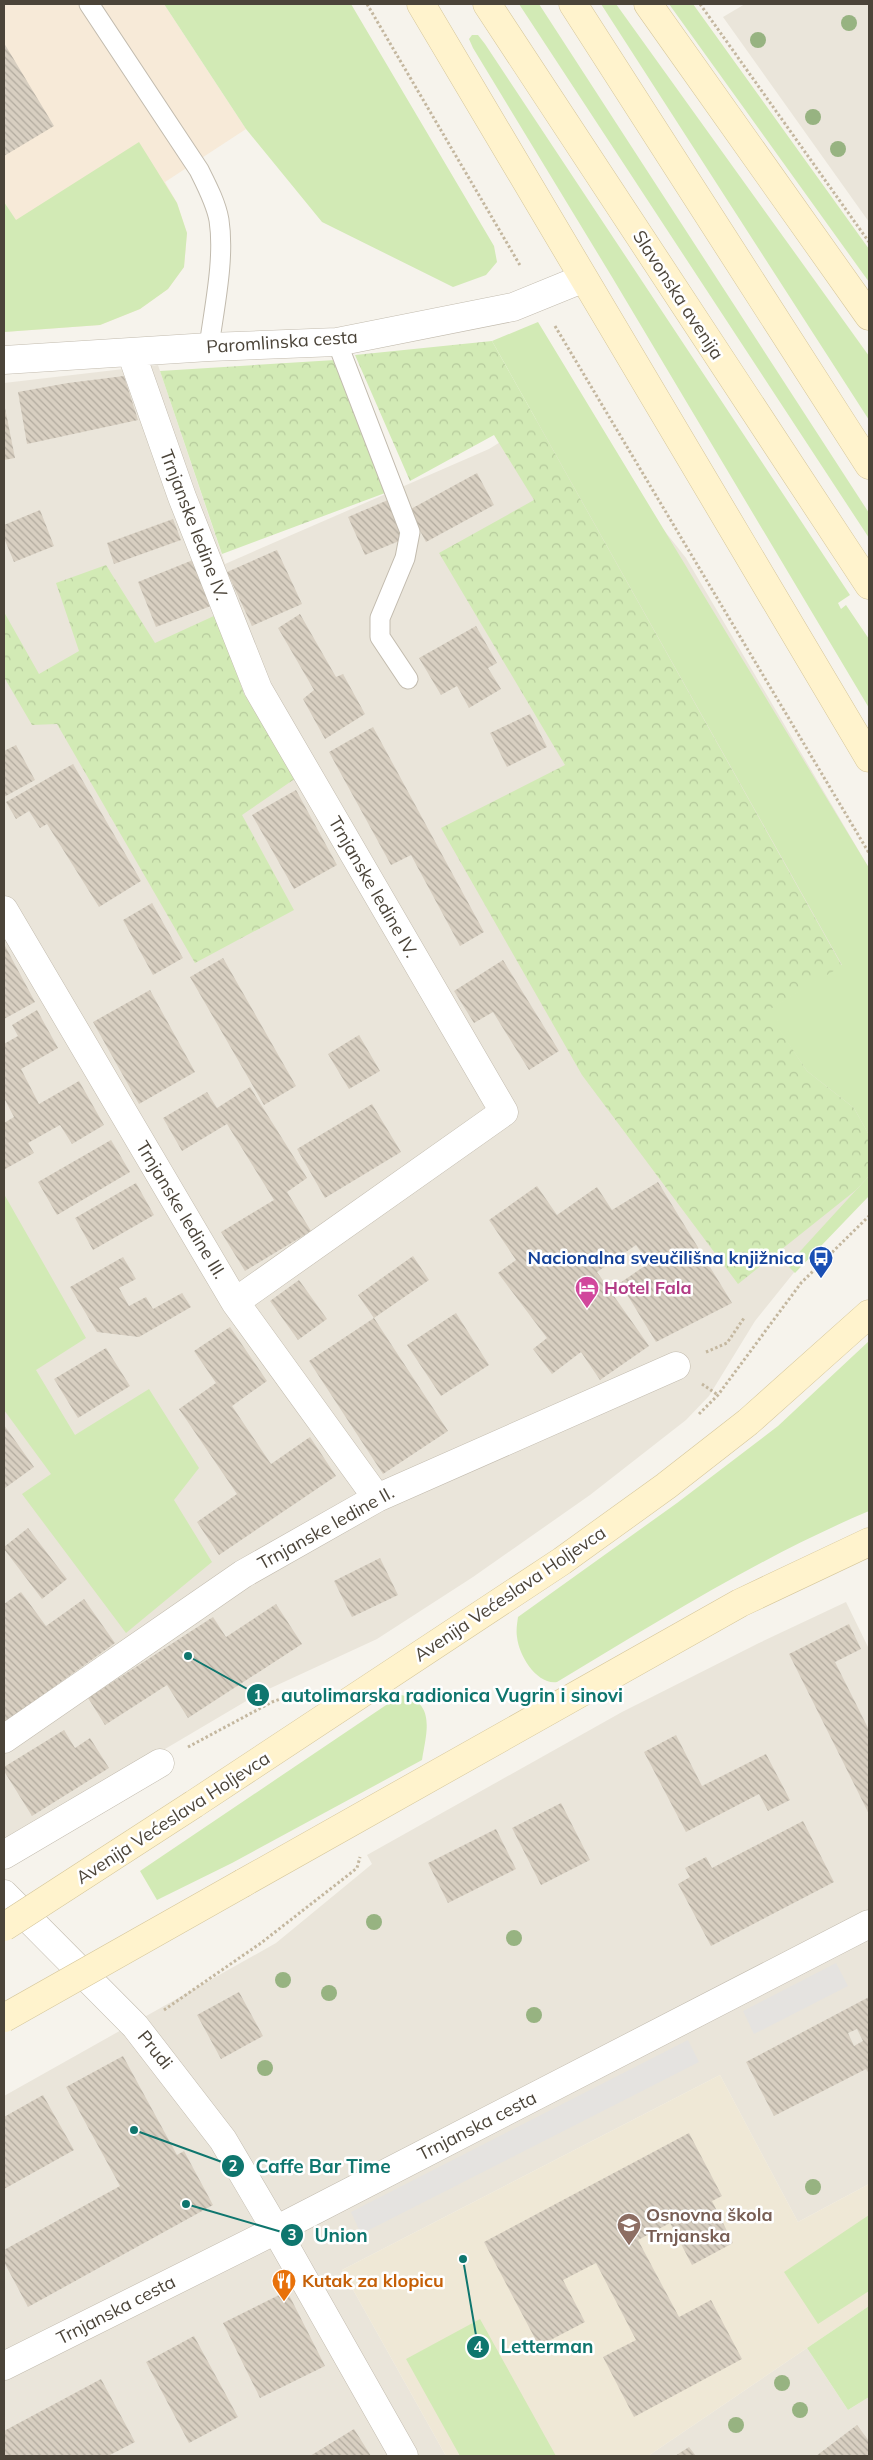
<svg xmlns="http://www.w3.org/2000/svg" width="873" height="2460" font-family="Mulish,sans-serif">
	<style>
		.residential { fill: #eae5da }
		.commercial { fill: #f7ead8 }
		.education { fill: #efe8d6 }
		.green { fill: #d2eab5 }
		.forest { fill: url(#forest-crowns) }
		.parking { fill: #e5e3e0 }
		.building { fill: url(#building-back-hatch); fill-rule: evenodd }
		.lines { fill: none; stroke-linecap: round; stroke-linejoin: round }
		.service-casing { stroke: #c2bbae; stroke-width: 21 }
		.minor-casing { stroke: #c2bbae; stroke-width: 29 }
		.tertiary-casing { stroke: #c2bbae; stroke-width: 29 }
		.secondary-casing { stroke: #d6c79b; stroke-width: 29 }
		.path { stroke: #c4b79f; stroke-width: 3; stroke-dasharray: 2.5 2.5; stroke-linecap: butt }
		.service { stroke: #fff; stroke-width: 19 }
		.minor { stroke: #fff; stroke-width: 28 }
		.tertiary { stroke: #fff; stroke-width: 28 }
		.secondary { stroke: #fff3cd; stroke-width: 28 }
		.secondary-bridge-casing { stroke: #d6c79b; stroke-width: 29; stroke-linecap: butt }
		.secondary-bridge { stroke: #fff3cd; stroke-width: 28 }
		.tree { fill: #97b381 }
		.labels { text-anchor: middle; stroke-width: 5; stroke-linejoin: round; paint-order: stroke }
		.street-label { font-size: 18px; fill: #4b4439; stroke: #fff }
		.transit-label { font-size: 18px; font-weight: bold; fill: #164399; stroke: #fff; text-anchor: end }
		.hotel-label { font-size: 18px; font-weight: bold; fill: #b23c85; stroke: #fff; text-anchor: start }
		.education-label { font-size: 18px; font-weight: bold; fill: #785e54; stroke: #fff; text-anchor: start }
		.food-label { font-size: 18px; font-weight: bold; fill: #c56008; stroke: #fff; text-anchor: start }
		.leader { fill: none; stroke: #0f766e; stroke-width: 2 }
		.callout-dot { fill: #0f766e; stroke: #fff; stroke-width: 2 }
		.mark-label { font-size: 15px; text-anchor: middle; font-weight: bold; fill: #fff }
		.callout-label { font-size: 19px; text-anchor: middle; font-weight: bold; fill: #0f766e; stroke: #fff; stroke-width: 5; stroke-linejoin: round; paint-order: stroke }
	</style>
	<defs>
		<pattern id="forest-crowns" width="20" height="18" patternUnits="userSpaceOnUse" patternTransform="scale(1.25)"><rect width="20" height="18" fill="#d2eab5"/><path d="M2 6a3 3 0 1 1 6 0M12 15a3 3 0 1 1 6 0" fill="none" stroke="#b6ca9c"/></pattern>
		<pattern id="building-back-hatch" width="6" height="6" patternUnits="userSpaceOnUse" patternTransform="scale(1.25)"><rect width="6" height="6" fill="#d8cfc1"/><path d="M-1 5l2 2M0 0l6 6M5-1l2 2" fill="none" stroke="#b1aa9e"/></pattern>
	</defs>
	<rect width="100%" height="100%" fill="#f6f3ec"/>
	<path class="residential" d="M745,4H869V222L723,17Z
		M158,365L225,564L489,449L563,403L686,558L869,868V1193L796,1270L755,1321L709,1396L686,1420L590,1495L473,1577L377,1639L260,1693L4,1844V383Z
		M846,1602L869,1649V2184L798,2222L720,2075L342,2270L446,2456H4V2096L276,1943L372,1864L367,1855L622,1712L759,1643Z
		M807,2348L848,2410L869,2397V2456H648Z"/>
	<path class="commercial" d="M4,4H164L246,129L165,182L177,203L187,233L184,267L168,289L140,309L100,325L4,332Z"/>
	<path class="education" d="M720,2075L798,2222L869,2184V2306L648,2456H446L342,2270Z"/>
	<path class="green" d="M164,4H351L494,246L497,262L486,275L453,287L322,222L246,129Z
		M519,4H539L869,513V538Z
		M601,4H616L869,356V420Z
		M669,4H693L869,249V282Z
		M472,35H478L485,44L850,595L838,603L841,609L846,605L869,639V708L612,277L473,48L469,39Z
		M139,142L177,203L187,233L184,267L168,289L140,309L100,325L4,332V202L16,220Z
		M538,322L869,868V1135L854,1108L807,1071L766,1011L842,965L492,341Z
		M869,1176V1196L795,1273L789,1267L793,1259Z
		M4,1194L86,1338L36,1370L75,1435L149,1389L199,1468L174,1500L212,1562L126,1633L22,1494L51,1474L4,1410Z
		M869,1341V1511C760,1557 659,1621 557,1682C537,1685 519,1656 517,1637C516,1631 517,1624 518,1617L677,1503L778,1426Z
		M401,1695C437,1702 426,1734 422,1760L232,1863L157,1900L140,1871Z
		M869,2215V2291L818,2324L784,2272Z
		M869,2306V2397L848,2410L807,2348Z
		M480,2319L556,2456H460L406,2359Z"/>
	<path class="forest" d="M492,341L842,966L767,1011L807,1071L854,1108L869,1135V1176L856,1190L738,1284L582,1075L441,828L565,765L439,553L534,500L494,435L410,481L355,355Z
		M335,360L385,493L222,554L160,371Z
		M106,565L155,643L216,615L244,694L296,778L242,815L294,910L195,963L57,724L32,725L4,677V612L39,674L79,651L56,583Z"/>
	<path class="parking" d="M836,1963L848,1986L754,2034L743,2011Z
		M688,2040L699,2062L361,2234L351,2212Z"/>
	<path class="building" d="M4,43L54,126L4,156Z
		M124,376L138,420L27,444L18,392L68,383Z
		M5,408L15,458L4,460V409Z
		M477,473L494,505L426,542L409,510Z
		M388,500L404,539L365,555L348,517Z
		M40,510L54,546L14,562L4,538V525Z
		M173,519L181,540L114,564L107,543Z
		M277,550L302,604L252,626L227,572Z
		M198,558L216,604L156,627L138,582Z
		M300,614L336,677L343,674L365,714L325,739L303,699L314,690L278,628Z
		M476,626L497,663L488,668L501,689L469,708L457,686L441,695L419,658Z
		M530,714L547,747L507,767L490,733Z
		M373,727L484,932L460,946L411,855L391,865L329,752Z
		M16,745L35,780L4,797V751Z
		M73,764L141,881L99,907L47,824L40,828L29,811L16,819L6,802Z
		M296,790L337,865L294,889L252,815Z
		M152,903L183,958L153,975L123,920Z
		M4,944L35,1002L4,1019Z
		M223,958L296,1086L264,1105L190,977Z
		M503,960L559,1051L529,1070L493,1012L474,1023L454,991Z
		M150,990L195,1072L139,1104L93,1022Z
		M37,1010L58,1048L21,1069L39,1104L79,1081L104,1125L72,1144L60,1125L28,1143L34,1153L5,1169L4,1123L14,1117L4,1098V1044L18,1036L12,1025Z
		M359,1035L380,1071L349,1089L328,1054Z
		M250,1087L307,1178L287,1192L311,1231L245,1271L221,1232L274,1200L227,1124L182,1151L163,1118L207,1092L217,1108Z
		M372,1104L401,1152L325,1198L297,1149Z
		M111,1140L130,1172L57,1215L38,1182Z
		M658,1182L732,1303L656,1342L620,1283L649,1263L636,1245L597,1272L649,1346L600,1380L581,1352L552,1374L533,1349L547,1338L498,1273L516,1260L489,1220L537,1186L557,1215L597,1187L612,1210Z
		M136,1183L154,1215L93,1250L75,1218Z
		M413,1256L429,1280L374,1318L358,1295Z
		M123,1257L136,1279L119,1288L129,1306L146,1297L153,1309L182,1293L191,1307L139,1337L97,1332L70,1287Z
		M299,1280L327,1319L298,1340L270,1301Z
		M456,1313L489,1365L441,1396L407,1345Z
		M374,1318L448,1431L383,1474L309,1361Z
		M230,1327L267,1381L232,1406L271,1464L310,1437L336,1476L219,1555L197,1522L237,1494L179,1409L216,1383L194,1351Z
		M106,1348L130,1386L78,1418L54,1379Z
		M4,1425L34,1467L5,1488L4,1486Z
		M28,1528L67,1579L42,1599L4,1549V1547Z
		M380,1558L398,1595L352,1617L334,1581Z
		M21,1592L46,1626L84,1599L115,1643L4,1723V1604Z
		M276,1604L302,1644L188,1718L167,1685L105,1725L88,1698L213,1617L226,1637Z
		M849,1624L861,1649L835,1662L869,1730V1814L789,1654Z
		M64,1730L75,1748L90,1738L109,1768L32,1816L4,1771V1767Z
		M676,1735L702,1786L766,1754L790,1800L768,1811L759,1794L686,1832L644,1752Z
		M561,1803L590,1860L541,1885L512,1828Z
		M803,1821L834,1882L711,1946L678,1884L690,1877L685,1868L706,1857L712,1868Z
		M496,1829L516,1869L448,1903L428,1863Z
		M239,1992L263,2036L221,2059L197,2015Z
		M869,1997V2074L866,2069L774,2116L746,2062ZM857,2029L863,2041L854,2046L848,2033Z
		M123,2056L177,2155L184,2151L213,2205L28,2307L4,2262V2250L120,2186L66,2087Z
		M43,2095L74,2150L4,2189V2117Z
		M689,2133L722,2196L712,2201L733,2243L692,2265L670,2223L638,2240L679,2317L711,2300L742,2359L634,2417L603,2357L636,2340L596,2263L563,2280L585,2322L539,2346L484,2242Z
		M287,2291L325,2366L260,2398L223,2323Z
		M194,2336L238,2417L189,2443L146,2362Z
		M101,2379L135,2442L108,2456H4V2431Z
		M857,2425L869,2441V2456H816Z
		M354,2429L371,2456H310Z
		M689,2447L696,2456H675Z"/>
	<g class="lines">
		<defs>
			<path id="service" d="M89,4L199,170C207,186 216,203 219,220C225,259 214,308 209,347
				M337,342L410,532L405,558L380,618V637L408,679"/>
			<path id="minor" d="M131,352L182,497L258,689L504,1112L235,1302
				M4,360L209,347L337,342L513,307L582,279
				M4,910L235,1302L377,1498
				M4,1739L243,1574L377,1498L676,1366
				M4,1855L160,1763
				M4,1894L135,2026L223,2140L276,2230L4,2366"/>
			<path id="tertiary" d="M404,2456L276,2230L869,1924"/>
			<path id="secondary" d="M421,4L869,758
				M487,4L869,585
				M573,4L869,465
				M648,4L869,316
				M194,1804L562,1561L666,1486L748,1422L869,1314
				M243,1883L740,1603L869,1542"/>
		</defs>
		<use href="#service" class="service-casing"/>
		<use href="#minor" class="minor-casing"/>
		<use href="#tertiary" class="tertiary-casing"/>
		<use href="#secondary" class="secondary-casing"/>
		<path class="path" d="M367,4L521,267
			M700,4L869,242
			M555,326L869,853
			M706,1352L727,1343L744,1318
			M702,1384L718,1395
			M699,1414L718,1395L801,1283L869,1216
			M188,1747L272,1702L289,1696L294,1699
			M164,2010L261,1943L347,1876L357,1868L360,1857"/>
		<use href="#service" class="service"/>
		<use href="#minor" class="minor"/>
		<use href="#tertiary" class="tertiary"/>
		<use href="#secondary" class="secondary"/>
		<defs>
			<path id="secondary-bridge" d="M4,1927L194,1804
				M4,2018L243,1883"/>
		</defs>
		<use href="#secondary-bridge" class="secondary-bridge-casing"/>
		<use href="#secondary-bridge" class="secondary-bridge"/>
	</g>
	<g class="tree">
		<circle cx="849" cy="23" r="8"/>
		<circle cx="758" cy="40" r="8"/>
		<circle cx="813" cy="117" r="8"/>
		<circle cx="838" cy="149" r="8"/>
		<circle cx="374" cy="1922" r="8"/>
		<circle cx="514" cy="1938" r="8"/>
		<circle cx="283" cy="1980" r="8"/>
		<circle cx="329" cy="1993" r="8"/>
		<circle cx="534" cy="2015" r="8"/>
		<circle cx="265" cy="2068" r="8"/>
		<circle cx="813" cy="2187" r="8"/>
		<circle cx="782" cy="2383" r="8"/>
		<circle cx="800" cy="2410" r="8"/>
		<circle cx="736" cy="2425" r="8"/>
	</g>
	<defs>
		<symbol id="bus-pin" viewBox="-11 -11 22 30"><path d="M0 17L-7.5 6A9.5 9.5 0 1 1 7.5 6Z" fill="#1a4fb4" stroke="#fff"/><path d="M-5-6H5V4H4V6H2V4H-2V6H-4V4H-5ZM-3.5-4V0h7V-4ZM-3.5 1.2v1.5H-2V1.2ZM2 1.2v1.5H3.5V1.2Z" fill="#fff"/></symbol>
		<symbol id="hotel-pin" viewBox="-11 -11 22 30"><path d="M0 17L-7.5 6A9.5 9.5 0 1 1 7.5 6Z" fill="#d1479c" stroke="#fff"/><path d="M-6-4.5h1.5V1H6V5H4.5V3h-9V5H-6ZM-4 0a1.8 1.8 0 1 1 3.6 0ZM.5 0V-2.5h3Q6-2.5 6 0Z" fill="#fff"/></symbol>
		<symbol id="school-pin" viewBox="-11 -11 22 30"><path d="M0 17L-7.5 6A9.5 9.5 0 1 1 7.5 6Z" fill="#8d6e63" stroke="#fff"/><path d="M0-5L7-2L0 1L-7-2ZM-4 1L0 2.5L4 1V4Q0 6-4 4Z" fill="#fff"/></symbol>
		<symbol id="restaurant-pin" viewBox="-11 -11 22 30"><path d="M0 17L-7.5 6A9.5 9.5 0 1 1 7.5 6Z" fill="#e8710a" stroke="#fff"/><path d="M-5-6h1v4h1v-4h1v4h1v-4h1v5L-1.5 .5V6h-2V.5L-5-1ZM5-6V6H3V1.5H1.5Q1.5-4 5-6Z" fill="#fff"/></symbol>
	</defs>
	<g fill-rule="evenodd">
		<use href="#bus-pin" x="807" y="1244" width="28" height="38"/>
		<use href="#hotel-pin" x="573" y="1274" width="28" height="38"/>
		<use href="#school-pin" x="615" y="2211" width="28" height="38"/>
		<use href="#restaurant-pin" x="270" y="2267" width="28" height="38"/>
	</g>
	<g class="labels">
		<g class="street-label">
			<text transform="translate(678 295) rotate(57)" y="6">Slavonska avenija</text>
			<text transform="translate(282 342) rotate(-4)" y="6">Paromlinska cesta</text>
			<text transform="translate(194 525) rotate(69)" y="6">Trnjanske ledine IV.</text>
			<text transform="translate(373 887) rotate(60)" y="6">Trnjanske ledine IV.</text>
			<text transform="translate(181 1210) rotate(59)" y="6">Trnjanske ledine III.</text>
			<text transform="translate(326 1528) rotate(-29)" y="6">Trnjanske ledine II.</text>
			<text transform="translate(510 1594) rotate(-34)" y="6">Avenija Većeslava Holjevca</text>
			<text transform="translate(173 1818) rotate(-33)" y="6">Avenija Većeslava Holjevca</text>
			<text transform="translate(155 2050) rotate(51)" y="6">Prudi</text>
			<text transform="translate(477 2126) rotate(-27)" y="6">Trnjanska cesta</text>
			<text transform="translate(116 2310) rotate(-27)" y="6">Trnjanska cesta</text>
		</g>
		<g class="transit-label">
			<text x="804" y="1264">Nacionalna sveučilišna knjižnica</text>
		</g>
		<g class="hotel-label">
			<text x="604" y="1294">Hotel Fala</text>
		</g>
		<g class="education-label">
			<text x="646" y="2221">Osnovna škola<tspan x="646" dy="21">Trnjanska</tspan></text>
		</g>
		<g class="food-label">
			<text x="302" y="2287">Kutak za klopicu</text>
		</g>
	</g>
	<path class="leader" d="M188 1656L258 1695M134 2130L233 2166M186 2204L292 2235M463 2259L478 2347"/>
	<g class="callout-dot">
		<circle cx="188" cy="1656" r="5"/>
		<circle cx="134" cy="2130" r="5"/>
		<circle cx="186" cy="2204" r="5"/>
		<circle cx="463" cy="2259" r="5"/>
		<circle cx="258" cy="1695" r="12"/>
		<circle cx="233" cy="2166" r="12"/>
		<circle cx="292" cy="2235" r="12"/>
		<circle cx="478" cy="2347" r="12"/>
	</g>
	<g class="mark-label">
		<text x="258" y="1701">1</text>
		<text x="233" y="2171">2</text>
		<text x="292" y="2240">3</text>
		<text x="478" y="2352">4</text>
	</g>
	<g class="callout-label">
		<text x="452" y="1702">autolimarska radionica Vugrin i sinovi</text>
		<text x="323" y="2173">Caffe Bar Time</text>
		<text x="341" y="2242">Union</text>
		<text x="547" y="2353">Letterman</text>
	</g>
	<rect width="873" height="2460" fill="none" stroke="#4b4439" stroke-width="10"/>
</svg>
